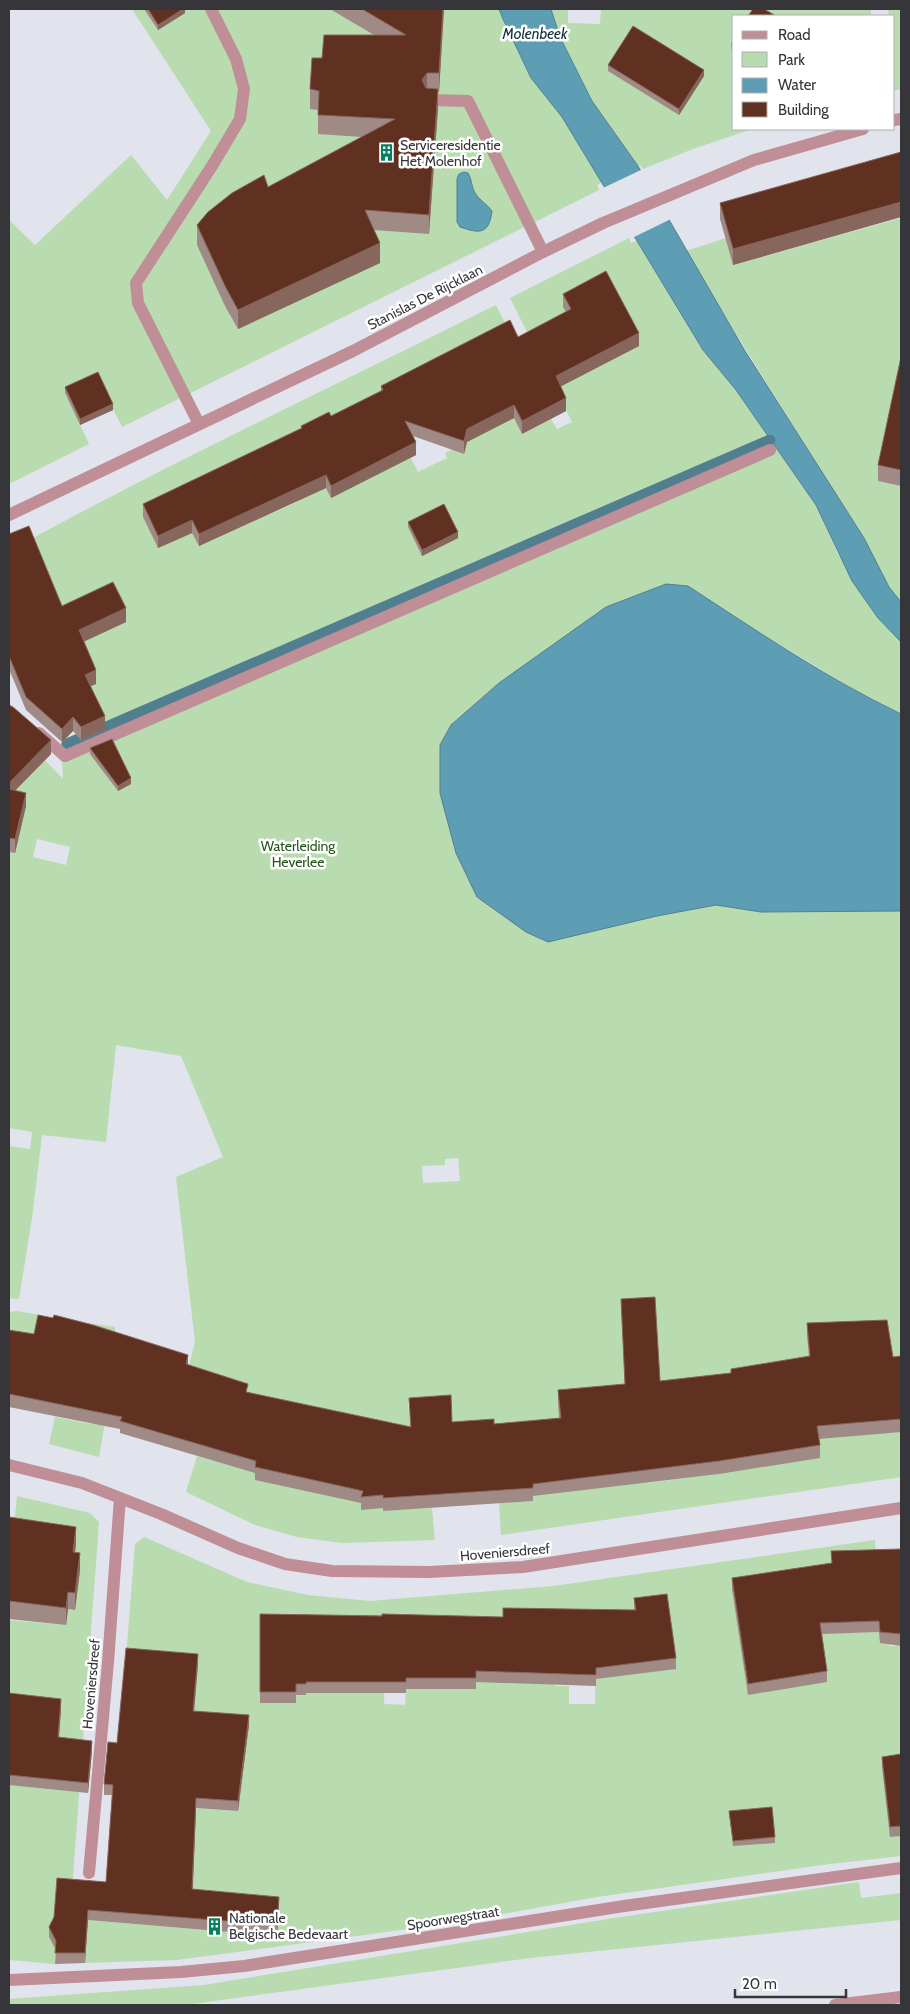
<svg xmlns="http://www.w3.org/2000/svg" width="910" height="2014" font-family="Cabin,sans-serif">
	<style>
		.green { fill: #b8dbb0; fill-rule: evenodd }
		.water { fill: #5e9eb5; stroke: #527f90 }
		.pier { fill: #e1e3ed }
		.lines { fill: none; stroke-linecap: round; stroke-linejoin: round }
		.stream { stroke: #527f90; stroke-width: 11 }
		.lane { stroke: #bf8e96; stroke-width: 12 }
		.street { stroke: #bf8e96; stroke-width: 12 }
		.wall { fill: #a08a86 }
		.shaded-wall { fill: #87665e }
		.building { fill: #603020; stroke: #87665e }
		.labels { text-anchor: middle; stroke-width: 5; stroke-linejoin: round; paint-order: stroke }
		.poi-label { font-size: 14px; fill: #36363a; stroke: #fff; text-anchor: start }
		.street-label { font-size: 14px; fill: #36363a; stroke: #fff }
		.park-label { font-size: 14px; fill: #245317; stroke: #fff }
		.water-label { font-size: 15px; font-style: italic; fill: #0e2e39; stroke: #fff }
	</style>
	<rect width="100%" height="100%" fill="#e1e3ed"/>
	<path class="green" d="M132,9H499L503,19L531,78L562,117L602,182L597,185L599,190L122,427L113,409L65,393L89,444L9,484V220L35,245L131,155L167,200L211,131Z
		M551,9H568V23L600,24L601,9H871V16H734V129H752L693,149L643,169L640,165L638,166L592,101L560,37Z
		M888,9H901V89L894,91V16H889Z
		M901,218V372L879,481L901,486V602C879,577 867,543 849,515C794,427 739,340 686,251L726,238L734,265Z
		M629,238L631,243L637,241L703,350L736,390L816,505L838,554L878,618L901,642V714L871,700L767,637L499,683L451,725L440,745L657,916L716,905L761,912L901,911V1477L501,1535L499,1503L533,1501L452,1435L425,1402L408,1403L411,1441L383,1510L432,1508L435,1540L342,1543L297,1537L255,1525L186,1492L197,1456L231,1466L186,1377L195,1342L176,1177L223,1157L181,1056L116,1045L106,1142L42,1135L32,1218L19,1299L9,1298V1146L30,1149L32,1132L9,1128V854L13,832L9,802V766L24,781L45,760L63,779L61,740L102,723L67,650L9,676V624L29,540C182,457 340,383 496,305L510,333L381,398L418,472L447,458L445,453L467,442L510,409L523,434L551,419L557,429L572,422L510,298ZM277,453L299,501L199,546L192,533ZM37,839L70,847L66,865L33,857ZM458,1158L460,1181L423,1183L422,1166L445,1165V1159ZM637,1398L718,1474L647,1483Z
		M17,1311L40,1315L33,1356L9,1350V1312Z
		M73,1321L115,1327L116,1359L99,1457L49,1444L55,1417L91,1424L94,1403Z
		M17,1496L90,1513L99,1522L72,1890L57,1943L55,1964L9,1960V1620L66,1625L68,1609L75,1610L13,1535Z
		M144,1537L247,1582L308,1595L370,1601L554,1586L875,1540L876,1561L838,1633L879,1632L889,1644V1646H901V1856L822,1865L597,1897L453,1923L177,1960L85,1963L88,1920L277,1936L279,1908L107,1893L179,1807L238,1811L243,1769L126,1658L135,1544ZM597,1621L595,1704H569V1686H555V1676ZM260,1626L305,1695L260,1697ZM385,1673L475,1689H406L405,1705L384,1704Z
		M859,1882L861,1898L901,1893V1920L530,1958L185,2005H9V1999L204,1985L607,1919Z"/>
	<path class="water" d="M499,9H551L560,37L592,101L638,166L745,351L864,538L889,587L901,602V642L878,618L852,581L816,505L736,390L703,350L562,117L531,78L503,19Z
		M464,172L468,173C472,179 471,186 475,193C479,200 487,204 492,211C489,236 478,233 460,227L457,222V179L459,174Z
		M666,584L688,586C757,631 826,678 901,714V911L761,912L716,905L657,916L548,942L526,932L477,897L456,853L440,793V745L451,725L499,683L606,607Z"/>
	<path class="pier" d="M643,169L671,219L632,238L603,188Z"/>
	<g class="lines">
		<path class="stream" d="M67,744L770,440"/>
		<path class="lane" d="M430,100L468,101L543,252
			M199,424L138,303L136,283L212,166L240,119L244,89L236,59L211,9
			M65,756L770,450
			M835,2005L901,1997"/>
		<path class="street" d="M894,120L901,119
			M9,515L353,351L543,252L603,223L754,160L863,129
			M39,733L65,756
			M9,1465L82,1483L161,1514L238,1548L285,1564L332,1571L429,1572L523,1567L901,1508
			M89,1873L108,1662L120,1498
			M9,1980L181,1972L244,1966L624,1906L901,1868"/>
	</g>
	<path class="wall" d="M144,9H185V13L158,30Z
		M330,9H444L439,92H438V108L429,234L374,230L380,263L238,329L225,306L197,245V225L362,137L318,134V110L310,109V89L322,58L374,35Z
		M734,39V50L731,49V43Z
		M608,65L704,76L679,115L608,71Z
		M901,152V217L733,265L720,219V203Z
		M563,294L639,346L560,386L566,411L522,434L514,418L467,442L464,454L413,436L416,455L331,498L326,488L199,546L192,533L158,548L143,517V504L301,429V426L331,416L381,391V386L518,337L566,312L563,307Z
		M901,357V486L878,481V465Z
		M65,387L113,410L80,425L65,393Z
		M408,522L458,538L422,556L408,527Z
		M9,534L62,606L126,622L84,641L96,684L91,686L105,730L81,740L73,731L62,742L26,710L9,669Z
		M9,705L51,754L15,790L26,806L15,853L9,852Z
		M90,748L131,784L118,791L90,754Z
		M621,1299L660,1381L731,1373L809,1356L807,1336V1323L893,1357L901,1356V1432L819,1439L820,1445V1458L719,1474L533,1496V1501L383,1511V1508L361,1510V1503L255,1480V1473L120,1433V1429L9,1407V1330L188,1365L248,1393L410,1427L409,1398L452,1422L494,1424L559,1418L558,1403V1390L625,1384Z
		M9,1517L76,1544L75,1552L80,1570L75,1610L68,1609L66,1625L9,1619Z
		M901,1549V1646L880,1643L879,1632L822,1634L827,1671V1682L748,1695L732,1589V1578L831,1563Z
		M634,1598L676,1658V1669L596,1679V1686L476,1682V1689H406V1693H306V1695H296V1703H260V1614L503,1617L634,1610Z
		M198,1664L194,1712L249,1725L238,1811L196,1808L193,1889L279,1908L277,1936L88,1920L85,1963L55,1964L56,1950L49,1937V1927L106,1882L112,1795H104V1784L117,1743Z
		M9,1693L61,1709L59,1738L92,1751L88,1793L9,1785Z
		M901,1754V1836L890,1837L882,1767V1757Z
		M729,1811L775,1837V1843L733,1846Z"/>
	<path class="shaded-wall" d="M183,9H185V13L158,30V25Z
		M443,9H444L439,92V73Z
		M704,70V76L679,115V109Z
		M427,73V93L422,80Z
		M438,89V108L429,234V215Z
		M901,202V217L733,265V249Z
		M380,243V263L238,329V310Z
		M639,333V346L556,389V376Z
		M566,398V411L522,434V421Z
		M113,404V410L80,425V419Z
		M514,405V418L467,442L464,454V441L467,429Z
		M416,442V455L331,498V486Z
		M326,475V488L199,546V534Z
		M192,520V533L158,548V536Z
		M458,532V538L422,556V550Z
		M126,608V622L79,644V630Z
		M96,670V684L85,688V675Z
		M105,716V730L81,740V727Z
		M73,717V731L62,742V729Z
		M51,740V754L9,797V783Z
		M131,778V784L118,791V786Z
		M26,793V806L15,853V839Z
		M188,1355V1368L186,1364Z
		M76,1527V1544L73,1569V1552Z
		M80,1553V1570L75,1610V1593Z
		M68,1592V1609L66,1625V1608Z
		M198,1654V1664L193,1722V1711Z
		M61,1699V1709L58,1748V1737Z
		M249,1715V1725L238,1811V1801Z
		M92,1741V1751L88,1793V1783Z
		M196,1798V1808L192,1900V1889Z
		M279,1897V1908L277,1936V1925Z
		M88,1910V1920L85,1963V1953Z"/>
	<path class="building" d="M148,9H183L158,25Z
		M362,9H443L439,73H427L422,80L426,88L438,89L429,215L365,210L380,243L238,310L225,286L197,225L208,212L232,193L264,175L268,187L395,119L318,115L319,91L310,89L312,58H322L324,35H406Z
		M753,9H764L776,16H748Z
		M633,26L704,70L679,109L608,65Z
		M901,152V202L733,249L720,203Z
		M606,271L639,333L556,376L566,398L522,421L514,405L467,429L464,441L405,421L416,442L331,486L326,475L199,534L192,520L158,536L143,504L302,428L301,426L329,412L331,416L383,390L381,386L510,320L518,337L571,309L563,294Z
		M901,357V470L878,465Z
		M98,372L113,404L80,419L65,387Z
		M444,504L458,532L422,550L408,522Z
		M29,526L62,606L113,582L126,608L79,630L96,670L85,675L105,716L81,727L73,717L62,729L26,697L9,656V534Z
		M9,705L13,707L51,740L9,783Z
		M112,739L131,778L118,786L90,748Z
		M9,789L26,793L15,839L9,838V840Z
		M655,1297L660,1381L731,1373V1369L810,1356L807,1323L887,1320L893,1357L901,1356V1419L817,1426L820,1445L719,1461L533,1484V1488L383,1498V1495L361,1497L363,1491L255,1467L256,1461L120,1421L122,1417L9,1394V1330L34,1334L38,1315L53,1318L54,1315L93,1325L188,1355L186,1364L248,1384L246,1392L411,1427L409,1398L451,1395L452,1422L494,1419V1424L561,1418L558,1390L625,1384L621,1299Z
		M9,1517L76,1527L73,1552L80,1553L75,1593L68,1592L66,1608L9,1601Z
		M901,1549V1634L880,1632L879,1621L820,1623L827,1671L748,1684L732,1578L832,1563L831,1551Z
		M667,1594L676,1658L596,1668V1675L476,1671V1678H406V1682H306V1684H296V1692H260V1614L382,1616V1614L503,1617V1608L636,1610L634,1598Z
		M126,1648L198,1654L193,1711L249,1715L238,1801L196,1798L192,1889L279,1897L277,1925L88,1910L85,1953H55L56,1941L49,1927L54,1917L57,1878L106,1882L113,1785L104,1784L108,1742L117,1743Z
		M9,1693L61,1699L58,1737L92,1741L88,1783L9,1775Z
		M901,1754V1826L890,1827L882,1757Z
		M772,1807L775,1837L733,1841L729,1811Z"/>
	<defs>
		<symbol id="building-bare" viewBox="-9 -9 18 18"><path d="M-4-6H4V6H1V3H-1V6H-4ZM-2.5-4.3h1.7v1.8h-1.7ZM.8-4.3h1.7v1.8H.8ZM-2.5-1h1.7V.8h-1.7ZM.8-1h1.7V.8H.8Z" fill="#08805f" stroke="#fff" stroke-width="2.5" paint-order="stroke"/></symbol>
	</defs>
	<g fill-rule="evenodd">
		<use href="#building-bare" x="374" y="140" width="25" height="25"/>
		<use href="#building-bare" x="202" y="1914" width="25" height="25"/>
	</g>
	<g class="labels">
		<g class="poi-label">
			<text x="400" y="150">Serviceresidentie<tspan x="400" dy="16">Het Molenhof</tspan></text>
			<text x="229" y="1923">Nationale<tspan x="229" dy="16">Belgische Bedevaart</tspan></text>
		</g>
		<g class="street-label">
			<text transform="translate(425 297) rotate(-27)" y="5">Stanislas De Rijcklaan</text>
			<text transform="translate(505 1552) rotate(-5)" y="5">Hoveniersdreef</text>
			<text transform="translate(91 1684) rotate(-85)" y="5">Hoveniersdreef</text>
			<text transform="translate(453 1918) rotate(-9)" y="5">Spoorwegstraat</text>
		</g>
		<g class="park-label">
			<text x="298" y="851">Waterleiding<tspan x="298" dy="16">Heverlee</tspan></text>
		</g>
		<g class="water-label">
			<text x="535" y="39">Molenbeek</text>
		</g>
	</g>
	<rect width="910" height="2014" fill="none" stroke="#36363a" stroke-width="20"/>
	<rect x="732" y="15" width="162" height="115" fill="#ffffff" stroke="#afafb0"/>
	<rect x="742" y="31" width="25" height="8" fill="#bf8e96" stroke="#afafb0"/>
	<text x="778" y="40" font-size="15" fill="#36363a">Road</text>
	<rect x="742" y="52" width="25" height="15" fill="#b8dbb0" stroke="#afafb0"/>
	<text x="778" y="65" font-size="15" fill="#36363a">Park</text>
	<rect x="742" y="78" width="25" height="15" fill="#5e9eb5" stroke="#afafb0"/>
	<text x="778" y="90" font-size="15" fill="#36363a">Water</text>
	<rect x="742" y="102" width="25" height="15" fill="#603020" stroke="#afafb0"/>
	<text x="778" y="115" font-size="15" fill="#36363a">Building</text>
	<path d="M735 1989v8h111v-8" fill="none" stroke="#36363a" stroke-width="2.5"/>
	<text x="742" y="1989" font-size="15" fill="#36363a" stroke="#ffffff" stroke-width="4" paint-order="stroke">20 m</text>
</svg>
